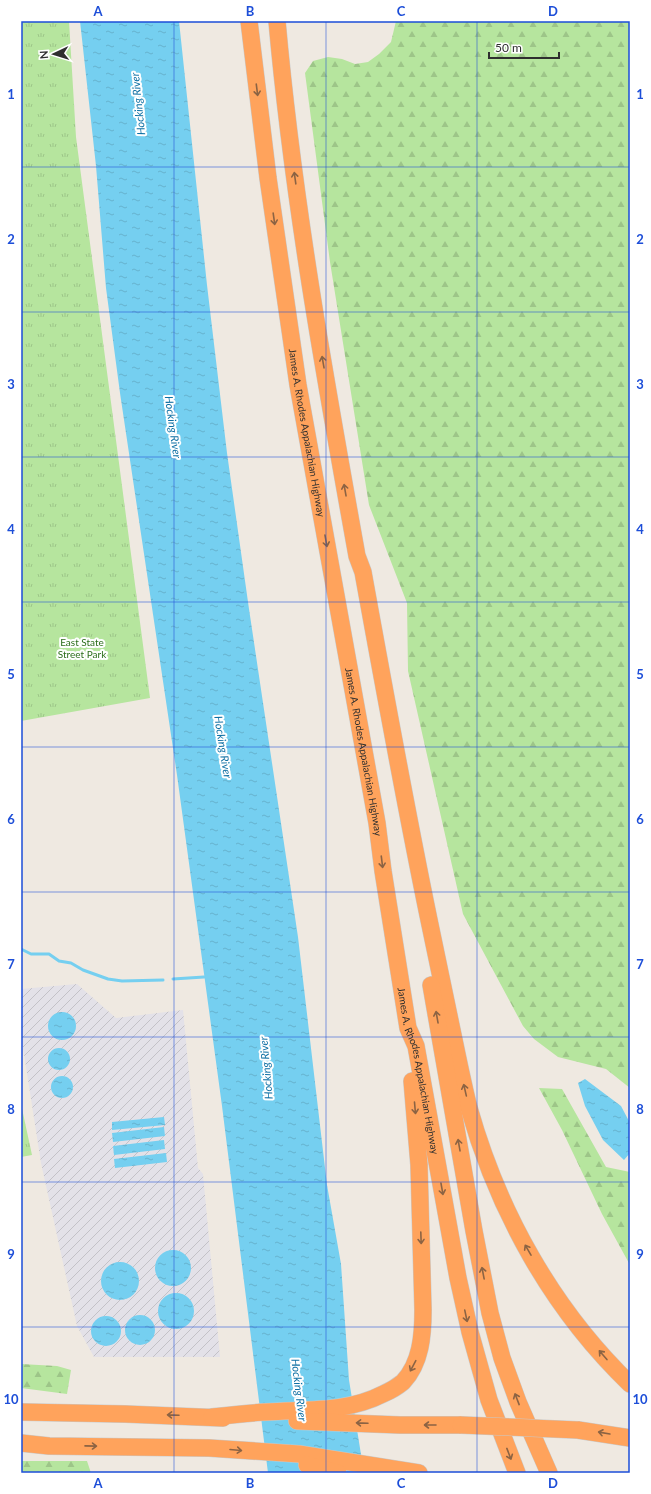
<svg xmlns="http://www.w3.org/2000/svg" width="651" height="1494" font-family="Lato,sans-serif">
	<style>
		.industrial { fill: url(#industrial-furrows) }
		.grass { fill: url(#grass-tufts) }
		.forest { fill: url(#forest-firs) }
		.water { fill: url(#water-ripples) }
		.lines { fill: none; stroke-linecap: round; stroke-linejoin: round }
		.stream { stroke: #75cff0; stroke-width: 3 }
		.motorway-casing { stroke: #c9c9c9; stroke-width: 18 }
		.motorway { stroke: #ffa35c; stroke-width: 17 }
		.motorway-bridge-casing { stroke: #c9c9c9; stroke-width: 18; stroke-linecap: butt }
		.motorway-bridge { stroke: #ffa35c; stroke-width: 17 }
		.oneway { stroke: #8c6343 }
		.grid { fill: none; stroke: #1d4ed8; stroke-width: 1; stroke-opacity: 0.55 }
		.labels { text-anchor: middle; stroke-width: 4; stroke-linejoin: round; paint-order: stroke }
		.street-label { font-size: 10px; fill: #2e2e2e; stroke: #fff }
		.park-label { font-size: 10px; fill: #2c6e1b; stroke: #fff }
		.water-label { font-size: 11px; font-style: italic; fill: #0d6fa3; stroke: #fff }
		.neatline { fill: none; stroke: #1d4ed8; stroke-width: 1.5 }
		.grid-label { font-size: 13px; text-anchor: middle; font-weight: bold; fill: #1d4ed8 }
	</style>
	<defs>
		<pattern id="industrial-furrows" width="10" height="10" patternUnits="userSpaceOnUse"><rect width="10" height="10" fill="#e3e1e8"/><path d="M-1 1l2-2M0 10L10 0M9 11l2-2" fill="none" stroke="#c3c1c7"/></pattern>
		<pattern id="grass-tufts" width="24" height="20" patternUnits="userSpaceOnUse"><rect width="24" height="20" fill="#b6e59e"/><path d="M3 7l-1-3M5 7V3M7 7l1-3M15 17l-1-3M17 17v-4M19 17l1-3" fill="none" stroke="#9dc588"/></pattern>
		<pattern id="forest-firs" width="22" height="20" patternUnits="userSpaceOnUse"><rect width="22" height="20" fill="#b6e59e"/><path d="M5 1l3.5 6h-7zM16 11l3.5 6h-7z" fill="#9dc588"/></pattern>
		<pattern id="water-ripples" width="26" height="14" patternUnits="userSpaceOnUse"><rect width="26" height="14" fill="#75cff0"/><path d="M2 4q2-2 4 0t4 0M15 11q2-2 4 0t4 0" fill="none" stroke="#66b2ce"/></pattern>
	</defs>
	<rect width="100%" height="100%" fill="#efe9e1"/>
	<path class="industrial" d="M77,984L116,1018L183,1010L198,1168L203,1174L220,1357H94L77,1326L41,1163L21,1035V989Z"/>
	<path class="grass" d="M21,21H69L76,137L150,698L21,721Z
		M21,1104L32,1155L21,1157Z"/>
	<path class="forest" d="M396,21H630V1088L606,1069L558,1057L534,1039L523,1026L463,914L408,671L407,603L369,505L330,262L305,73L313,61L328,57L342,59L355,64L368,62L379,54L391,42Z
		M539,1088L562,1089L606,1167L630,1172V1265L602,1214L562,1130Z
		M21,1364L57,1366L71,1370L67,1394L21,1388Z
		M21,1461H87L91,1473H21Z"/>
	<path class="water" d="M80,21H179L207,285L227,453L249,609L298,937L327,1185L341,1264L349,1380L364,1473H268L222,1106L177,775L120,393L106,288L96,166Z
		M48 1026a14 14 0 1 1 28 0a14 14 0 1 1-28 0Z
		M48 1059a11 11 0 1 1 22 0a11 11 0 1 1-22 0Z
		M51 1087a11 11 0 1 1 22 0a11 11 0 1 1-22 0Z
		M585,1079L621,1106L630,1123V1153L624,1160L603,1140L585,1106L578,1083Z
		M164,1117L165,1125L112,1130V1122Z
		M164,1127L165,1136L113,1142L112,1133Z
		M164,1140L165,1149L114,1155L113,1146Z
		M166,1153L167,1162L115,1168L114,1159Z
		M155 1268a18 18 0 1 1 36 0a18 18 0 1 1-36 0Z
		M101 1281a19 19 0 1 1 38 0a19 19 0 1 1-38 0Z
		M158 1311a18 18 0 1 1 36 0a18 18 0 1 1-36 0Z
		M125 1330a15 15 0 1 1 30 0a15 15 0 1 1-30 0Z
		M91 1331a15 15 0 1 1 30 0a15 15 0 1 1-30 0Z"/>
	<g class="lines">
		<path class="stream" d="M21,949L31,954H49L59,961L71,963L83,970L108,979L122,981L163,980
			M173,979L204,977"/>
		<defs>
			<g id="motorway">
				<path id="s1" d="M249,21L268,178L298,385L377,823L383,871L408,1028L416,1046L458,1278L470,1332L489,1400L517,1473"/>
				<path d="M277,21C293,201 325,378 357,556L363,572C384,688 405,804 429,920C437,958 445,997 453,1035C458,1059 463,1084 469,1108C498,1211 552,1309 630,1384"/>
				<path d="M431,985L474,1231L490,1313L502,1358L518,1402L549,1473"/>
				<path d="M21,1412L125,1414L223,1418"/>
				<path d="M212,1417C230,1415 248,1413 266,1412C306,1409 346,1413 383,1394C390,1391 397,1387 403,1382C421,1363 423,1335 423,1310L419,1165L412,1081"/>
				<path d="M297,1421L400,1425H461"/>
				<path d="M578,1430L630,1438"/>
				<path d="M21,1443L49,1446L209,1448L299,1454L419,1473"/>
				<path d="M307,1465L338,1473"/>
			</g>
		</defs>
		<use href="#motorway" class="motorway-casing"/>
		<use href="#motorway" class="motorway"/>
		<defs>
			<path id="motorway-bridge" d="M461,1425L578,1430"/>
		</defs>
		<use href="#motorway-bridge" class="motorway-bridge-casing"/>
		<use href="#motorway-bridge" class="motorway-bridge"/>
	</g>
	<defs><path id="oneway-shaft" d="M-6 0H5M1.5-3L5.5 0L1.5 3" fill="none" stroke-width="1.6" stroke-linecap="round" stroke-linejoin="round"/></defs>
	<g class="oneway">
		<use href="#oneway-shaft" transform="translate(257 90) rotate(83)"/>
		<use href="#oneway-shaft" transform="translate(295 178) rotate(-98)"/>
		<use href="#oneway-shaft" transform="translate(274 219) rotate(82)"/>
		<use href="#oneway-shaft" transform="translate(323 362) rotate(-100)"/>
		<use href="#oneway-shaft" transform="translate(345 490) rotate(-100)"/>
		<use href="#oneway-shaft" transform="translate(326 541) rotate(80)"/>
		<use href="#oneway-shaft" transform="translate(382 862) rotate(83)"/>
		<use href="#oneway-shaft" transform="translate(437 1017) rotate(-100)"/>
		<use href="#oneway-shaft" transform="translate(465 1090) rotate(-103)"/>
		<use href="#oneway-shaft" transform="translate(415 1108) rotate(85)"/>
		<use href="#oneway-shaft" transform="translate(459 1145) rotate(-100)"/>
		<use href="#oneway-shaft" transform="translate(442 1189) rotate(80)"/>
		<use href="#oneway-shaft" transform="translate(421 1238) rotate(88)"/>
		<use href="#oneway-shaft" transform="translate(528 1250) rotate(-120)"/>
		<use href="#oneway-shaft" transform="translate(483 1273) rotate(-101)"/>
		<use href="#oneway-shaft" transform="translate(466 1316) rotate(78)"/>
		<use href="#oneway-shaft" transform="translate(603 1355) rotate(-131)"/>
		<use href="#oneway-shaft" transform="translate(413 1366) rotate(118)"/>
		<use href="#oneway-shaft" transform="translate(517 1399) rotate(-111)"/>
		<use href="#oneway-shaft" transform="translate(173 1415) rotate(-178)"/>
		<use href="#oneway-shaft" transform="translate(362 1423) rotate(-178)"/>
		<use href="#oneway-shaft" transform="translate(430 1425) rotate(-180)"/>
		<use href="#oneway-shaft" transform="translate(604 1433) rotate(-170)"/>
		<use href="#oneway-shaft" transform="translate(91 1446) rotate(1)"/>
		<use href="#oneway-shaft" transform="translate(236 1450) rotate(5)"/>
		<use href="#oneway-shaft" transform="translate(509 1454) rotate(69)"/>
	</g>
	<path class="grid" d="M174,21V1473M326,21V1473M477,21V1473M21,167H630M21,312H630M21,457H630M21,602H630M21,747H630M21,892H630M21,1037H630M21,1182H630M21,1327H630"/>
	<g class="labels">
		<g class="street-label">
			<text dy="4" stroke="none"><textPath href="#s1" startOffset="416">James A. Rhodes Appalachian Highway</textPath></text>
			<text dy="4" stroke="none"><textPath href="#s1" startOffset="740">James A. Rhodes Appalachian Highway</textPath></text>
			<text dy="4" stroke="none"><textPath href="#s1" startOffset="1064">James A. Rhodes Appalachian Highway</textPath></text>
		</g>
		<g class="park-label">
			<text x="82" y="646">East State<tspan x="82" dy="12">Street Park</tspan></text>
		</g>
		<g class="water-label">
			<text transform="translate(138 104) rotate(-96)" y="4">Hocking River</text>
			<text transform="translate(173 427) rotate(82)" y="4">Hocking River</text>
			<text transform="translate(223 747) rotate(81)" y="4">Hocking River</text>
			<text transform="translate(266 1068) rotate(-95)" y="4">Hocking River</text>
			<text transform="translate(299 1390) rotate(83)" y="4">Hocking River</text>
		</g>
	</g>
	<rect width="651" height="1494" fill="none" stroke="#ffffff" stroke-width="44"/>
	<g transform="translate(54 54) rotate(266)" stroke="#ffffff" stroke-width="3" paint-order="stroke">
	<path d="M0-3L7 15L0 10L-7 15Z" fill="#2e2e2e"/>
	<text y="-6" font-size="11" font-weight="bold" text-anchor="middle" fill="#2e2e2e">N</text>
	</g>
	<path d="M489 52v6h70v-6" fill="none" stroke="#2e2e2e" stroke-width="2"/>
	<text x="495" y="52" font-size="12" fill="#2e2e2e" stroke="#ffffff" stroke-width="3" paint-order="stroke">50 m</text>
	<rect x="22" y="22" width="607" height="1450" class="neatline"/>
	<g class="grid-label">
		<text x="98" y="16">A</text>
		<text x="250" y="16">B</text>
		<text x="401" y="16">C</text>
		<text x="553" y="16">D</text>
		<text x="11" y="99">1</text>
		<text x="640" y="99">1</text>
		<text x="11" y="244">2</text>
		<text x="640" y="244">2</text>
		<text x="11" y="389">3</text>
		<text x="640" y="389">3</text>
		<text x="11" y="534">4</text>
		<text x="640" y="534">4</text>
		<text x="11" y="679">5</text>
		<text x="640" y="679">5</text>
		<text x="11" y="824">6</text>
		<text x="640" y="824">6</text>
		<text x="11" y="969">7</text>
		<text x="640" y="969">7</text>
		<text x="11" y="1114">8</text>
		<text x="640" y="1114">8</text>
		<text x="11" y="1259">9</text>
		<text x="640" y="1259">9</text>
		<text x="11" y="1404">10</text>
		<text x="640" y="1404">10</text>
		<text x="98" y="1488">A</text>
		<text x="250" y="1488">B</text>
		<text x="401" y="1488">C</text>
		<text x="553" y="1488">D</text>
	</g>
</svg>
